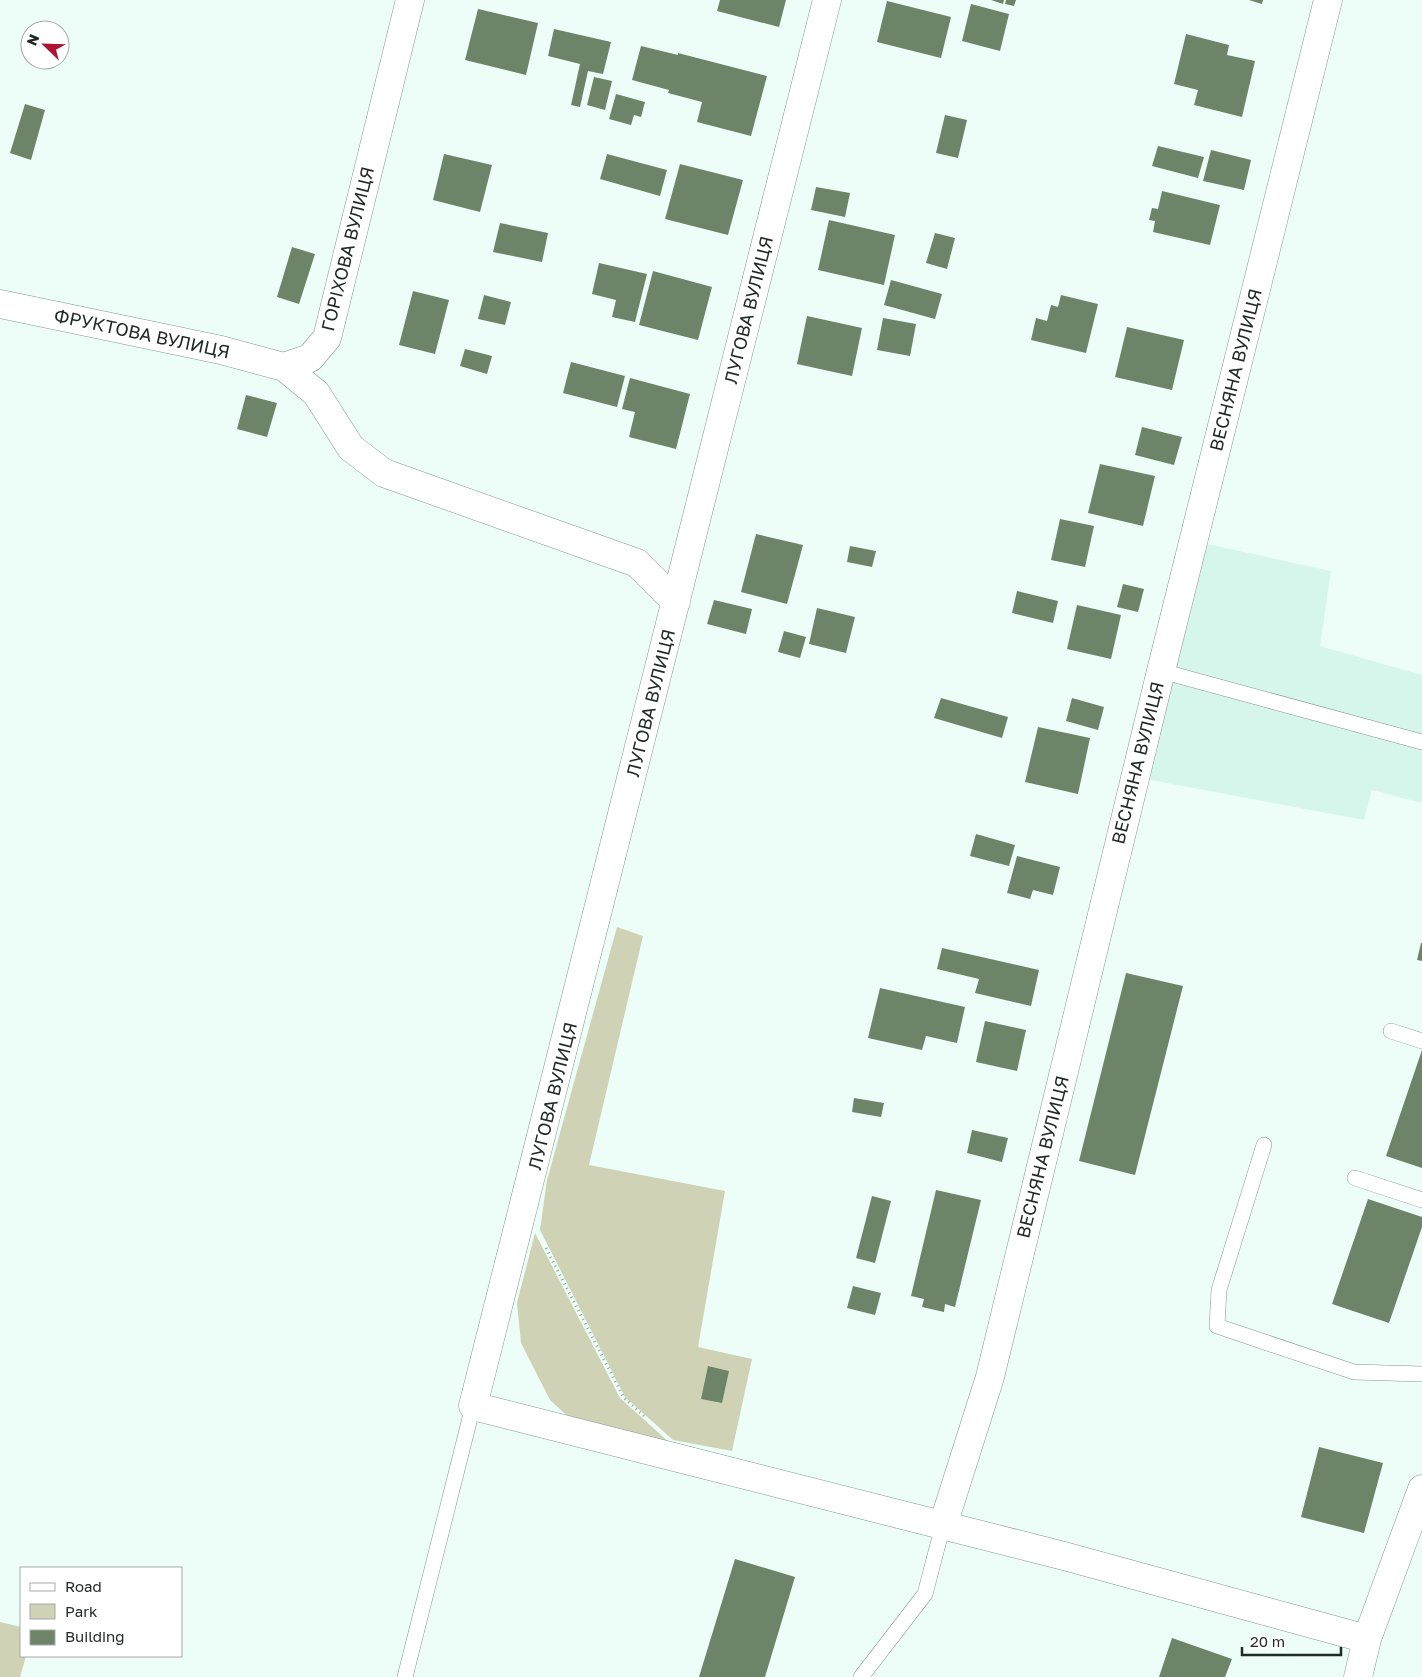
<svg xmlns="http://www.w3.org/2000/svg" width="1422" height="1677" font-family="'Golos Text',sans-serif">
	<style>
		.built { fill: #d7f6eb }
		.green { fill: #d0d2b5 }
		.building { fill: #6d8469 }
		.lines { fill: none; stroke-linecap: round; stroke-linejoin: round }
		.service-casing { stroke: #839790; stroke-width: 16 }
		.minor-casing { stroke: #839790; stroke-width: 29 }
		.path { stroke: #97a49f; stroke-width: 3; stroke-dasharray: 1 4; stroke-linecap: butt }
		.service { stroke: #fff; stroke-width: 15 }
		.minor { stroke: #fff; stroke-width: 28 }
		.labels { text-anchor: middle; stroke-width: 4.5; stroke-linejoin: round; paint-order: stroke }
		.street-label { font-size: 18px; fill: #222a27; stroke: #fff }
	</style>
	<rect width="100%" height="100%" fill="#edfef8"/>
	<path class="built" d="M1203,543L1331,571L1320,646L1422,675V803L1372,790L1364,820L1145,779Z"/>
	<path class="green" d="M617,927L643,936L589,1165L725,1191L698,1347L752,1359L732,1451L673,1440L625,1397L540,1230L547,1180Z
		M535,1233L620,1398L670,1443L600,1446L550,1400L521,1343L517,1303Z
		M0,1622L21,1627V1656H26L20,1677H0Z"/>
	<path class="building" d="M720,0H786L779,27L717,11Z
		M991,0H1004L1003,4Z
		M1006,0H1016L1014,6L1005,4Z
		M1249,0H1263L1262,4Z
		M887,1L951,17L941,58L877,42Z
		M971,4L1009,14L1000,51L962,41Z
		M478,9L538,23L526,75L465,60Z
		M554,29L611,42L603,74L588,71L580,107L571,105L580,64L548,56Z
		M1186,34L1229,45L1227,55L1255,61L1242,117L1194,105L1198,90L1174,84Z
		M641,46L678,55V53L767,76L751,136L697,122L702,102L668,93L669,90L632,80Z
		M594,77L612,81L605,110L587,105Z
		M616,94L645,102L641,117L634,115L631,125L609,119Z
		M25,104L45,110L31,160L10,153Z
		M945,115L967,120L958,158L936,153Z
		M1158,146L1204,157L1198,178L1152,166Z
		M1211,150L1251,160L1244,190L1203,181Z
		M444,154L492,165L480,212L433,200Z
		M607,154L667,170L660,196L600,179Z
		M680,164L743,180L728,235L665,219Z
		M816,187L850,193L845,217L811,210Z
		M1162,191L1220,205L1210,245L1153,232L1155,221L1149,220L1152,208L1158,209Z
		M829,220L895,235L884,285L818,270Z
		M500,223L548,233L542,262L493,252Z
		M935,233L955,238L947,269L926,263Z
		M292,247L315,254L299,304L277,297Z
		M599,263L647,274L635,322L612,317L616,300L592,294Z
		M653,271L712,287L698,340L639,325Z
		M891,280L942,294L935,319L884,305Z
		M413,291L449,300L435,354L399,345Z
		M484,295L511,302L505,325L478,319Z
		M1061,295L1098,304L1086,353L1031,340L1036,318L1047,321L1051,305L1058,307Z
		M807,316L862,328L852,376L797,364Z
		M883,318L916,324L910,356L877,350Z
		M1127,327L1184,340L1172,390L1115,377Z
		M465,349L492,356L487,374L460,366Z
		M571,362L625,376L617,407L563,393Z
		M630,378L690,394L676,449L629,437L635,412L622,409Z
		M246,395L277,403L267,437L237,429Z
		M1142,427L1182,437L1174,465L1135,455Z
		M1100,464L1155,476L1143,526L1088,513Z
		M1060,519L1094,526L1085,567L1051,560Z
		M756,534L803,545L787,604L741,592Z
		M850,546L876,551L872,567L847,562Z
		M1123,584L1144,589L1138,612L1117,607Z
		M1017,591L1058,601L1053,623L1012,613Z
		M714,600L752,609L746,634L707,624Z
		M1077,605L1121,615L1111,659L1067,649Z
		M817,608L855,617L846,653L809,644Z
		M784,631L806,637L800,658L778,652Z
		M941,698L1008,717L1002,738L934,718Z
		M1072,698L1104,707L1098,730L1066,721Z
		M1038,727L1090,738L1078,794L1025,782Z
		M976,834L1015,845L1009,866L970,856Z
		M1017,856L1060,867L1053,895L1033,890L1030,899L1007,893Z
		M1421,943H1422V961L1417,960Z
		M942,948L1039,970L1031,1006L975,993L979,979L937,969Z
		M1126,973L1183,986L1135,1175L1079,1161Z
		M880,988L965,1007L957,1043L926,1036L922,1050L868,1038Z
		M985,1021L1026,1030L1017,1071L976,1062Z
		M1422,1050V1168L1386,1156Z
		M854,1098L884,1103L881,1117L852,1112Z
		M972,1130L1008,1138L1002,1162L967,1153Z
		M936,1190L981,1200L955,1307L945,1304L944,1312L922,1307L924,1299L911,1296Z
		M872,1196L891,1201L875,1263L856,1258Z
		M1368,1199L1422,1217V1227L1389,1323L1332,1304Z
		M853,1286L881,1293L875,1315L847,1308Z
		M708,1366L729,1371L722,1403L701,1399Z
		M1319,1447L1383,1463L1364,1533L1301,1517Z
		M735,1559L795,1577L765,1677H699Z
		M1172,1638L1232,1659L1225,1677H1159Z"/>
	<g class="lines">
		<defs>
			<path id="service" d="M1161,671L1422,742
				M1391,1031L1422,1041
				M1264,1145L1219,1290L1217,1326L1354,1372L1422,1374
				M1355,1178L1422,1200
				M405,1677L473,1406
				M861,1677L925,1594L943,1525"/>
			<path id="minor" d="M410,0L327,338L310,358L284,367L316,393L351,448L384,473L637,563L676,602
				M827,0C710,469 593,938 473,1406L1064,1556L1367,1639
				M0,304L221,350L284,367
				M943,1525L990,1377L1161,671L1328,0
				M1358,1677L1367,1639L1422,1489"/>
		</defs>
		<use href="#service" class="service-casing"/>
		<use href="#minor" class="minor-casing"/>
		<path class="path" d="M546,1248L624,1398L644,1416"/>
		<use href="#service" class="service"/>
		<use href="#minor" class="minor"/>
	</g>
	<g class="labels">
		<g class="street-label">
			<text transform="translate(348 249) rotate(-76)" y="6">ГОРІХОВА ВУЛИЦЯ</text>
			<text transform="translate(749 310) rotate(-76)" y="6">ЛУГОВА ВУЛИЦЯ</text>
			<text transform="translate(142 334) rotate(12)" y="6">ФРУКТОВА ВУЛИЦЯ</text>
			<text transform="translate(1236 370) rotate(-76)" y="6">ВЕСНЯНА ВУЛИЦЯ</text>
			<text transform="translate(651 703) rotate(-76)" y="6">ЛУГОВА ВУЛИЦЯ</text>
			<text transform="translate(1138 763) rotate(-76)" y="6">ВЕСНЯНА ВУЛИЦЯ</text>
			<text transform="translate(553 1096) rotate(-76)" y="6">ЛУГОВА ВУЛИЦЯ</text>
			<text transform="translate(1043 1157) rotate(-76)" y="6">ВЕСНЯНА ВУЛИЦЯ</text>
		</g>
	</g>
	<rect x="20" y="1567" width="162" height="90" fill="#ffffff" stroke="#a7aaa9"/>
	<rect x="30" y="1583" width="25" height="8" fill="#ffffff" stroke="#a7aaa9"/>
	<text x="65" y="1592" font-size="15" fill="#222a27">Road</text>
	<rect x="30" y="1604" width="25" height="15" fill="#d0d2b5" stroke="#a7aaa9"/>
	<text x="65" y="1617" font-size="15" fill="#222a27">Park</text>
	<rect x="30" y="1630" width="25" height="15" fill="#6d8469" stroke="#a7aaa9"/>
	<text x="65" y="1642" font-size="15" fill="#222a27">Building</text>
	<g transform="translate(45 45) rotate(293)"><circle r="24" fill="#ffffff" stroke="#a7aaa9"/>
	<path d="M0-4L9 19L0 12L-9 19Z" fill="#ab1533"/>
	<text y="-8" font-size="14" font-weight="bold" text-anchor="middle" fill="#222a27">N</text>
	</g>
	<path d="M1242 1647v8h99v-8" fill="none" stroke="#222a27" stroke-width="2.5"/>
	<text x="1250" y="1647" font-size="15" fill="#222a27" stroke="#ffffff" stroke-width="4" paint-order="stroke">20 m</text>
</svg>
